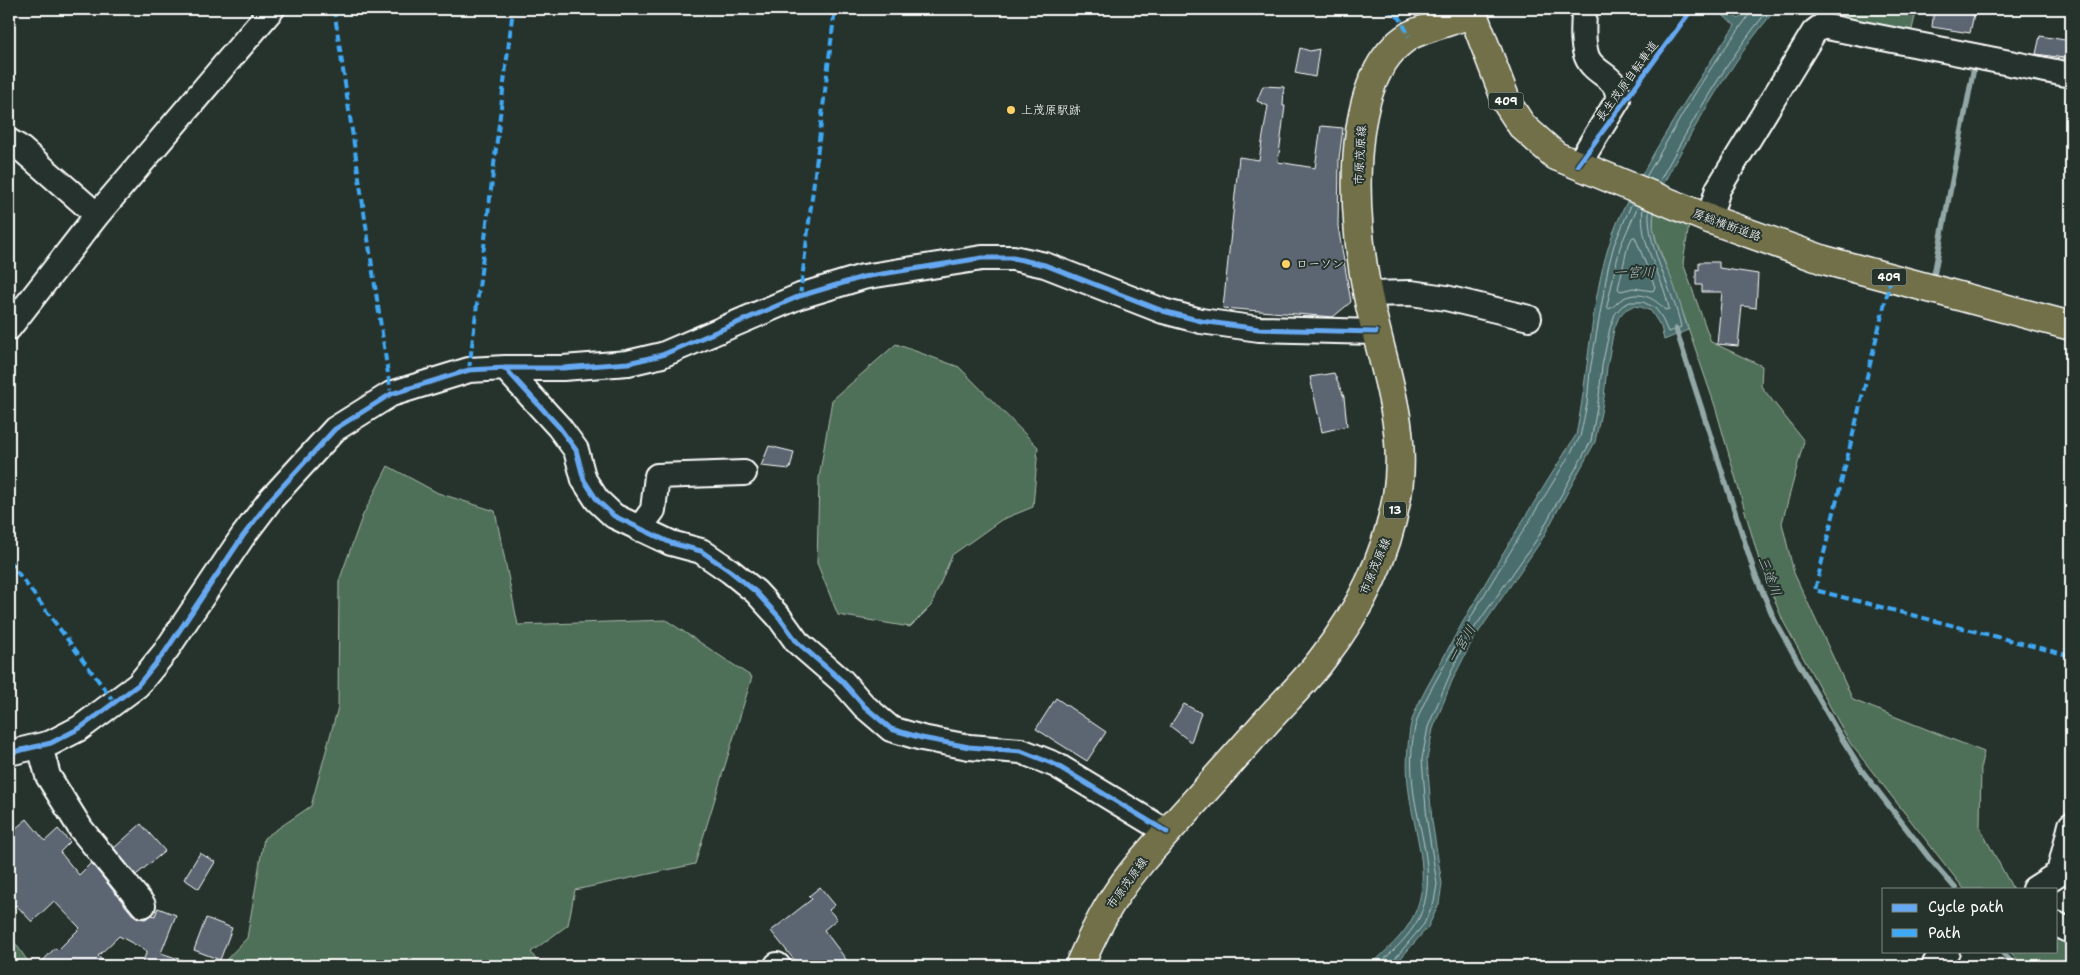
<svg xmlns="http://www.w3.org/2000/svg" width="2080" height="975" font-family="'Shantell Sans','Klee One',sans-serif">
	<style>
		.green { fill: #507059; stroke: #a8b8ac }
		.water { fill: #4a6e6d; stroke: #92a8a7 }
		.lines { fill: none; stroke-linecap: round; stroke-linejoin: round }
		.shore { stroke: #b7c5c5; stroke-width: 1 }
		.stream { stroke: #92a8a7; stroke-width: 5.5 }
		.building { fill: #5b6572; stroke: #fff }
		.minor-casing { stroke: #fff; stroke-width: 28 }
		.major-casing { stroke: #fff; stroke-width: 31 }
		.highway-casing { stroke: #fff; stroke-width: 31 }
		.minor { stroke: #26332d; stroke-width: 24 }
		.major { stroke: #71704a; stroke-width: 28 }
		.highway { stroke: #71704a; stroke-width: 28 }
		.quiet { stroke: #3fa9f5; stroke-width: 4; stroke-dasharray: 8 4; stroke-linecap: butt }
		.cycleway-casing { stroke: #26332d; stroke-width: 8 }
		.cycleway { stroke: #66a8f1; stroke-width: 5 }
		.poi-dot { fill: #ffd166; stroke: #26332d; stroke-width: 2 }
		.labels { text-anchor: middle; stroke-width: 4; stroke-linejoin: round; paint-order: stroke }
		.shield { fill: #26332d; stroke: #bec2c0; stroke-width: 1 }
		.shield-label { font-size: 11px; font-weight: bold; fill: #fff }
		.street-label { font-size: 12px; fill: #fff; stroke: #26332d }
		.poi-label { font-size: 12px; fill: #fff; stroke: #26332d; text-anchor: start }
		.water-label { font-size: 14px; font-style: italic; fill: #aebebd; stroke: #26332d }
	</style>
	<rect width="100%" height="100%" fill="#26332d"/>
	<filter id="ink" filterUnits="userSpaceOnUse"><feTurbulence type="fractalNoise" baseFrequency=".02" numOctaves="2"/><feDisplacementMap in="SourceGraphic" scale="10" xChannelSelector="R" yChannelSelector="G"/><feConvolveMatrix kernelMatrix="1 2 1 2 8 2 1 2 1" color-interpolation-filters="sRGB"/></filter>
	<g filter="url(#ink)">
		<path class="green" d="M1841,9H1917L1910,37L1834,18Z
			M1654,211L1689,225L1683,263L1711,342L1762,366L1761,386L1804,441L1782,523L1794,573L1853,700L1984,752L1981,764L1980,828L2013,889H1964L1850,743L1783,621L1761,567L1715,406L1673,284L1657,243L1653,227Z
			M896,344L959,367L1038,447L1033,507L1001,520L952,555L931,606L910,627L838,615L817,563L819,478L832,400Z
			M388,466L438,493L495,511L518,625L666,620L752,677L695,864L575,890L568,925L531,952L540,966H220L247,938L264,838L311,806L338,707L339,581L362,517Z
			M2056,928L2071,935V966H2024L2009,951H2056Z
			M9,934L31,966H32H9Z"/>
		<path class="water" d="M1724,9L1739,19L1749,9H1776C1739,52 1711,99 1683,148C1670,172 1652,198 1653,226C1654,245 1666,265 1673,283C1679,299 1683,315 1688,330L1664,340L1661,327L1651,311L1641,307L1633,306L1625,310L1619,317L1614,329L1607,367L1604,397L1595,442L1541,541L1471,643L1452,681L1433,729L1427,759L1432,821L1442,884L1439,904L1428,927L1394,966H1370C1385,951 1405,935 1414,915C1433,876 1414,833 1409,792C1406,771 1407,750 1410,728C1413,709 1433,677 1442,660C1483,583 1530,509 1576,435C1589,372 1590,306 1609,245C1619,212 1638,182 1654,153C1680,109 1706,67 1735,25L1720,13Z"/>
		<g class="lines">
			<path class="shore" d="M1646,177C1671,135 1694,92 1722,52C1727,45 1752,13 1752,9
				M1659,182C1692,122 1725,62 1769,9
				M1638,206L1620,247L1607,306L1609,309C1614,307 1617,302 1622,299C1638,290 1654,297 1665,310L1669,309C1663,274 1638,245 1643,208
				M1635,237L1655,287L1653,291L1633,288L1621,291L1618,289L1627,249L1632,238Z
				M1377,966C1392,952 1409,937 1419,918C1438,879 1420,835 1414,795C1411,773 1410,749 1415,727C1421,704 1439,676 1450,655C1490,580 1538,510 1580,437L1587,404L1590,371L1608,268L1614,245L1632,203
				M1392,966L1393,961L1424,924L1434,902L1437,884L1427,821L1422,759L1428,727L1448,679L1466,640L1537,539L1591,441L1599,396L1602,366L1610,328L1615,314L1622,306L1630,302H1643L1655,308L1661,316L1668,332L1681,327C1673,287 1647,252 1649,210"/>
			<path class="stream" d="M1933,280L1975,62
				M1676,329L1755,574L1775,621L1836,729L1863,772L1930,859L1956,889
				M2001,951L2015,966"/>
		</g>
		<path class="building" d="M1934,9H1975L1970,33L1932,27Z
			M2040,36L2071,41V59L2036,54Z
			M1300,48L1310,51L1319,49L1315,77L1295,73Z
			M1263,86L1284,87L1283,106H1285L1278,162L1315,168L1321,126L1343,128L1339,159L1338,226L1351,302L1333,317L1223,308L1239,157L1259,160L1268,106L1257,101Z
			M1699,262H1719V268L1758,274L1756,308L1742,306L1738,346L1717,344L1722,292H1702V285H1696V269L1699,270Z
			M1334,373L1344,397L1347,426L1322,432L1310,377Z
			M769,446L794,452L790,469L761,466Z
			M1056,698L1106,732L1087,761L1036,729Z
			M1184,704L1201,713L1191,742L1170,726Z
			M27,819L45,841L58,829L70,842L60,852L79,875L91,863L132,914L138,918L145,919L152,915L155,916L158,908L176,915L161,953L194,964V966H141L147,951L119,936L98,956L108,966H38L55,948L58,950L80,928L54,901L32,922L16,905L9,912V834Z
			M141,824L165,851L136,875L114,848Z
			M200,853L215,862L199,889L184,879Z
			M820,887L835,905L829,910L837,919L824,930L851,966H799L771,931L812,899L809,896Z
			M206,918L232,928L220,960L194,950Z"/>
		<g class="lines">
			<defs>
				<path id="minor" d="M9,141L19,147L97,215
					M1578,165L1618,100C1620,76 1594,75 1587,57C1581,42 1584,24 1584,9
					M1709,219L1718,189L1814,32L1822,26L2071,75
					M1367,294L1411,293L1446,298L1529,318
					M9,328L97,215L272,9
					M505,368L559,427L576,450L584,480L597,500L614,516L671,543L701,551L730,571L756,592L779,617L797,642L842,681L864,706L891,729L922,738L969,747L1021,751L1056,765L1167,832
					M639,529L653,510L657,476L744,473
					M40,746L48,776L81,829L143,905
					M9,753L51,743L80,728L138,685L165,652L243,536L271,499L335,429L391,394L469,370L505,368H563L628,363L662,355L800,296L863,277L982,258H1013L1045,265L1163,311L1201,321L1259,329L1376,332
					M2034,889L2059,873L2071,825
					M2056,924L2071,931
					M777,965L778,966
					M1934,966L1936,962L1947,951"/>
				<path id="major" d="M1079,966C1089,944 1099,921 1112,901C1131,871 1156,844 1180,818C1209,786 1238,754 1267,721C1285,701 1306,681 1323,658C1360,610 1387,556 1397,496C1409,425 1380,359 1367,291C1354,224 1341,78 1409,36C1423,28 1456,20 1473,13"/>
				<path id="highway" d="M1471,9L1507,103L1522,126L1556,156L1709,219L1824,260L2071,326"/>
			</defs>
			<use href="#minor" class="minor-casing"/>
			<use href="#major" class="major-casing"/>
			<use href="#highway" class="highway-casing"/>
			<use href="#minor" class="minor"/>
			<use href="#major" class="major"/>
			<use href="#highway" class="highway"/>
			<path class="quiet" d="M334,9L391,394
				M1386,9L1400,18L1409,36
				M1891,278L1815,590L2071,656
				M800,296L835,9
				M469,370L513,9
				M9,561L115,703"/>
			<defs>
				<path id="cycleway" d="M1578,165L1692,9
					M505,368L559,427L576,450L584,480L597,500L614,516L671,543L701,551L730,571L756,592L779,617L797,642L842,681L864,706L891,729L922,738L969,747L1021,751L1056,765L1167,832
					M9,753L51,743L80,728L138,685L165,652L243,536L271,499L335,429L391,394L469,370L505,368H563L628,363L662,355L800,296L863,277L982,258H1013L1045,265L1163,311L1201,321L1259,329L1376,332"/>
			</defs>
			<use href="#cycleway" class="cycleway-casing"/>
			<use href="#cycleway" class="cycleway"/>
		</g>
	</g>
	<g class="poi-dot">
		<circle cx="1011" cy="110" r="5"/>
		<circle cx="1286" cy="264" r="5"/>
	</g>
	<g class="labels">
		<g class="shield">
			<rect x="1488.5" y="92.5" width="35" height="17" rx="4"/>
			<rect x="1871.5" y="268.5" width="35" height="17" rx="4"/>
			<rect x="1384" y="501.5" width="22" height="17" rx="4"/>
		</g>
		<g class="shield-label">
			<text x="1506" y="105">409</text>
			<text x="1889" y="281">409</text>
			<text x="1395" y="514">13</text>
		</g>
		<g class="street-label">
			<text transform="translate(1627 81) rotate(-54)" y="4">長生茂原自転車道</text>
			<text transform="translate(1360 155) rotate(-87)" y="4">市原茂原線</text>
			<text transform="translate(1727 225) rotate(20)" y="4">房総横断道路</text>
			<text transform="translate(1375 566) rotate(-67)" y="4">市原茂原線</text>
			<text transform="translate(1127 883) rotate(-54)" y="4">市原茂原線</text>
		</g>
		<g class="poi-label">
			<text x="1021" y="114">上茂原駅跡</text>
			<text x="1296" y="268">ローソン</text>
		</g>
		<g class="water-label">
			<text x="1634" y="277">一宮川</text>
			<text transform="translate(1770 576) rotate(69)" y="5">三途川</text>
			<text transform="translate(1461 644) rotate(-59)" y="5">一宮川</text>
		</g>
	</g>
	<rect width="2080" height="975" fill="none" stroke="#26332d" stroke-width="30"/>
	<rect x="15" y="15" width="2050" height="945" fill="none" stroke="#fff" stroke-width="2" filter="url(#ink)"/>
	<rect x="1882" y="888" width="175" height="65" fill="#26332d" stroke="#7d8581"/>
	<rect x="1892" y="904" width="25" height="8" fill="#66a8f1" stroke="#7d8581"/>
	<text x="1928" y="912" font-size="15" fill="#ffffff">Cycle path</text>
	<rect x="1892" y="929" width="25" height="8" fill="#3fa9f5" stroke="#7d8581"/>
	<text x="1928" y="938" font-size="15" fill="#ffffff">Path</text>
</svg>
